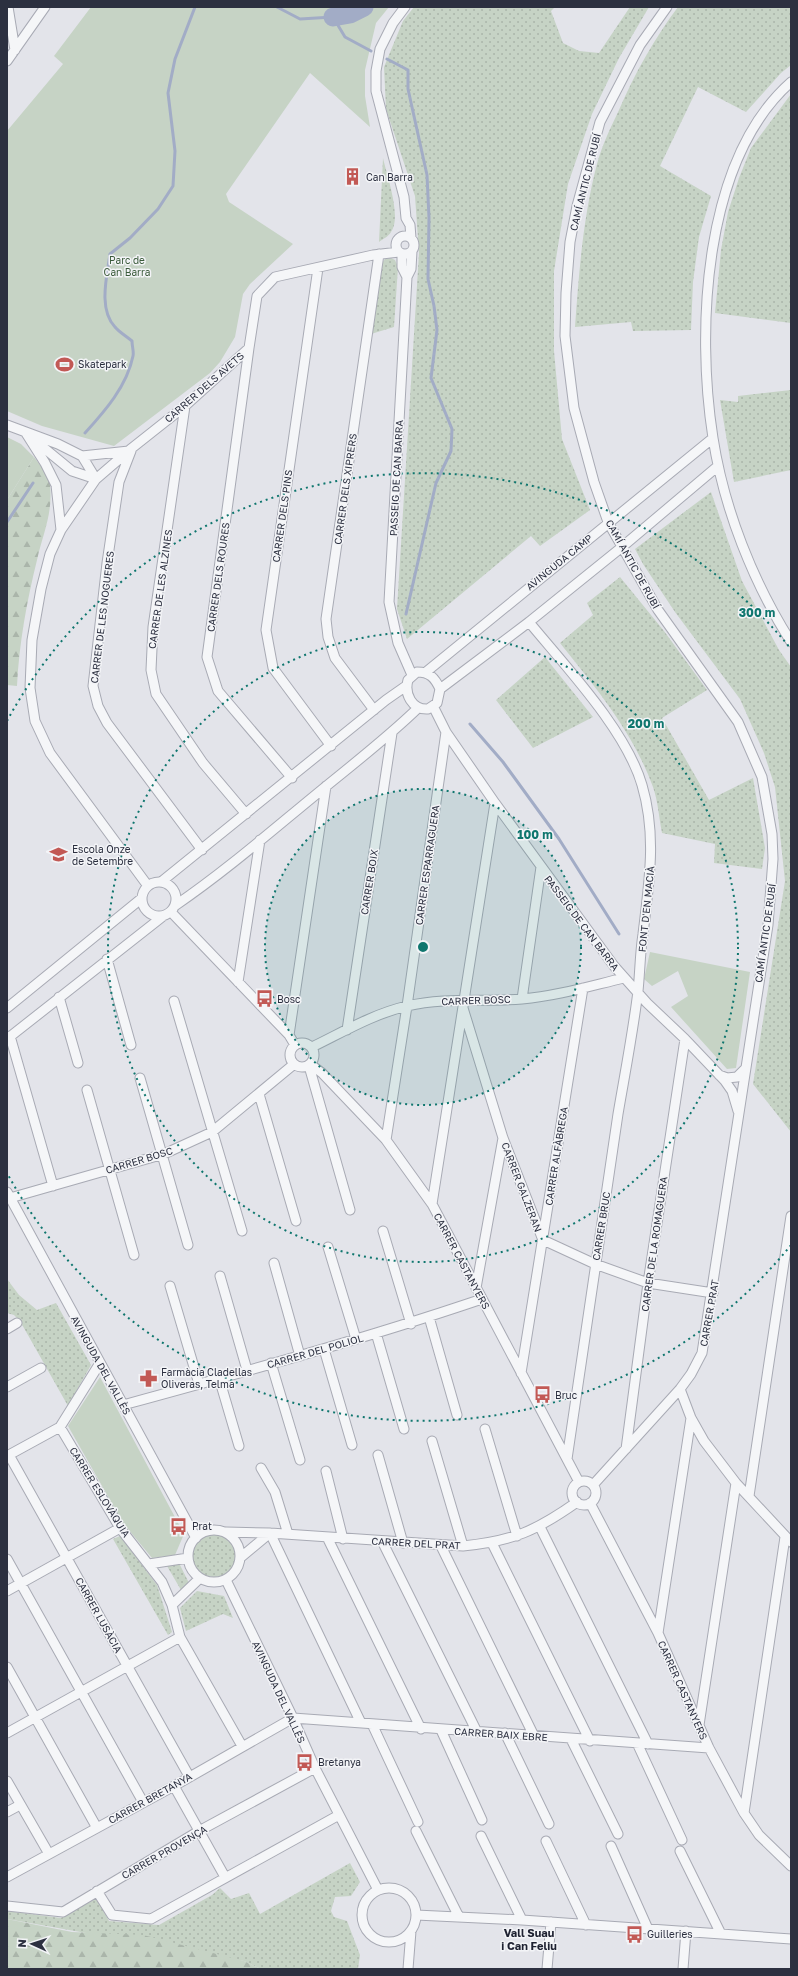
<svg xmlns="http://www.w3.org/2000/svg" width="798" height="1976" font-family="'Golos Text',sans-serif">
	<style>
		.grass { fill: url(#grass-dots) }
		.forest { fill: url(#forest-firs) }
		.green { fill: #c6d3c5 }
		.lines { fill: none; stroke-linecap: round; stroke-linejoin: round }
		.stream { stroke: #a2acc6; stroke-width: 3 }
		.river { stroke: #a2acc6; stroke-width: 19 }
		.minor-casing { stroke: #a8aab4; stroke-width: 11 }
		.minor { stroke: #f5f6f8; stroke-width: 9 }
		.ring { fill: none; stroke: #0f766e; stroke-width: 2; stroke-dasharray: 2 4 }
		.labels { text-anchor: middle; stroke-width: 3; stroke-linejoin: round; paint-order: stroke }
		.poi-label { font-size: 10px; fill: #2c3040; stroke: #f3f4f7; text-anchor: start }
		.street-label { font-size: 10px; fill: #2c3040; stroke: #f3f4f7 }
		.park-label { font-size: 10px; fill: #3b5b3b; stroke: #f3f4f7 }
		.neighbourhood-label { font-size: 11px; font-weight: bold; fill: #1e2131; stroke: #f3f4f7 }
		.centre { fill: #0f766e; stroke: #f3f4f7; stroke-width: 2 }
		.ring-label { font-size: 12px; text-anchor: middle; font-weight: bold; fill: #0f766e; stroke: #f3f4f7; stroke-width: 3; stroke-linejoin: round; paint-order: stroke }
	</style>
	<defs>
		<pattern id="grass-dots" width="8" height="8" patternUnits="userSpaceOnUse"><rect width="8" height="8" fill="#c6d3c5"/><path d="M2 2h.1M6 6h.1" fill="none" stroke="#aab5aa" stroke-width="1.8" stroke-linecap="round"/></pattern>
		<pattern id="forest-firs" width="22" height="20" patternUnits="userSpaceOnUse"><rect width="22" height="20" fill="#c6d3c5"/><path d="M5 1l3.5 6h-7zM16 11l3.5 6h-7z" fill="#aab5aa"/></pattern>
	</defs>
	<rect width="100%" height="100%" fill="#e3e4ea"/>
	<path class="grass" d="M414,7H555L551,11L563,43L579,51L599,53L630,7H649L619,58L592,114L568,184L554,271V351L562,439L590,510L540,546L531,536L407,639L397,609L419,253L415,196L386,109L384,67L403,21Z
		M678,7H791V65L781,73L746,112L698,87L660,166L711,196L699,237L693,282L691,330L633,331L631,322L575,327C579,272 583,217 597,164C602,145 611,127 619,110C635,73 654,39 678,7Z
		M791,94V323L715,313L721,250L728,212L739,178L751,148Z
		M383,158C387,176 402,217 391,232C389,236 383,239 379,242Z
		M391,258L395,260L398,267L394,327L371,334L382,263L385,259Z
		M791,390V470L734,482L720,400L738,402V396Z
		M711,492L742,581L779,650L791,667V1132L753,1084L785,881L775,787L764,753L740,699L675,612L643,564L635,549Z
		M620,577L664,631L707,690L662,718L709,800L753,778L765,848L762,869L714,863L715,844L662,833C659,818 658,801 653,787C633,732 596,688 560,643L593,615L587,603Z
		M545,657L593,717L533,748L496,700Z
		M7,1279L19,1295L37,1310L56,1303L91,1365L68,1406L20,1321L14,1315L7,1313Z
		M192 1555a22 22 0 1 1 44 0a22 22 0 1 1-44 0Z
		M120,1536L157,1585L172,1632L168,1635L113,1539Z
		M179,1563L189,1583L181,1590L167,1566Z
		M197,1591L224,1596L233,1618L223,1614L186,1631L180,1608Z
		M350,1863L360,1882L351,1896L335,1897L331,1911L334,1917L347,1921L360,1955L358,1969H261L244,1961L7,1919V1911L61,1918L97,1898L109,1921L159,1925L212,1895L220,1888L231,1899L249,1893L260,1914Z"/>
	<path class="forest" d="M34,457C40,465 49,475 50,485C53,514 43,533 37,560C27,600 19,644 17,686L7,685V500Z
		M7,1919L72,1932L143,1935L244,1961L261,1969H7Z"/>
	<path class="green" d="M91,7H389L376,23L365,70V96L370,127L310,73L226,194L229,202L293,244L250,284L243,294L235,337L220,362L210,373L114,446L42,426L7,411V131L63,64L54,56Z
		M7,437L21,444L34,457L7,500Z
		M650,952L750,972L736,1068L727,1069L671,1007L688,996L678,971L652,986L644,979Z
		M100,1377L184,1534L175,1555L152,1558L123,1523L68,1426Z"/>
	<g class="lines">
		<path class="stream" d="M277,7L300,19L333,17L345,37L371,51
			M387,59L408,70V89L427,175L429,218L428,279L434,306L437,330L431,378L452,429L451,451L436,483L406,614
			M85,433C105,411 127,386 133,356C134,352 132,346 132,341C126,336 119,332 115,327C98,309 107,276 110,254L130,238L158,209L173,186L175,151L168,93L175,59L195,7
			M7,522L33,483
			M470,724L503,762L559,839L619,934"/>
		<path class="river" d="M333,17L350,14L364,7"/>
		<defs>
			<path id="minor" d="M8,7L15,50
				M405,7L393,23L380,49L376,71V91L404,197L406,218L410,225L411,238
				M7,61L45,7
				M791,82C703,160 696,330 713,438C724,509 753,582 791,642
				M396 245a9 9 0 1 1 18 0a9 9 0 1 1-18 0Z
				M402,254V267L407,277
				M318,268L266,630L273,668L331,746
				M249,348L207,657L218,691L292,778
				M185,406L153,627L151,670L156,694L203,763L246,814
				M7,425L58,444L82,456L96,479
				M26,433L45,463L56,485L61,530
				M33,439L72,471L96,479
				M131,451L119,482L107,563L93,686L98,706L107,723L202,850
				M82,456L129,451
				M529,622C566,667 626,730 642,785C657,836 649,882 643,934C640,953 640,972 638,991C633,1032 625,1073 618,1114C600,1229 583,1344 567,1459
				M417,672C430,672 435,678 440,689L437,703L428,709C412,710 404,694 408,680Z
				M426,672L713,438
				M412,675L398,643L389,602L407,277L411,269L412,251
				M440,689L529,622L622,547L718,466
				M433,706L446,732L495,803L614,966L647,1003L685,1039L725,1081L732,1091L738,1111
				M374,710L335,658L328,637L326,619L379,254
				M142 899a17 17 0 1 1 34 0a17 17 0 1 1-34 0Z
				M161,882L386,700L406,686
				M148,886L50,753L35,721L30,688L32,640L41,589L50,554L61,530L96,479L132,448L185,406L249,348L257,296L275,277L373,255L399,252
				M176,905C224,872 268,834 313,797C348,768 385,740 418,708
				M171,912L289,1035L295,1045
				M107,959L131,1045
				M238,982L260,840
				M59,997L78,1063
				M522,999L541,867
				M174,1001L242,1231
				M7,1008L142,898
				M463,1008L503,1138L543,1240L595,1264L648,1283L713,1293
				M347,1030L392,733
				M289,1035L326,786
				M10,1036L53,1186
				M7,1039L162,917
				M290 1055a12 12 0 1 1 24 0a12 12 0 1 1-24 0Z
				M312,1047C343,1032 373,1014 407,1006C445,997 484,1002 522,999C557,996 590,986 624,978
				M310,1064L322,1073L386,1140L432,1204L579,1482
				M309,1066L350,1210
				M719,1075L727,1078L737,1077L746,1068
				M140,1078L188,1245
				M87,1090L134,1255
				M259,1094L296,1221
				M386,1140L407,1006L446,732
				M7,1192L196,1538
				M10,1198L164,1154L212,1132L293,1065
				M432,1204L495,803
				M383,1231L411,1324
				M328,1247L356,1339
				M274,1263L300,1356
				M220,1276L247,1370
				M170,1286L199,1384
				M476,1288L503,1138
				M429,1317L457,1415
				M7,1329L17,1323
				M376,1333L404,1429
				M324,1349L352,1445
				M271,1363L300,1460
				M521,1373L583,988
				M219,1378L239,1446
				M7,1387L41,1368
				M680,1389L691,1418L704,1441L736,1483L791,1542
				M123,1405C244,1372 364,1339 482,1299
				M60,1427L120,1528L162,1582L172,1605L180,1637L242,1746
				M485,1429L517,1536
				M432,1441L463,1546
				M626,1449L648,1283L685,1039
				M9,1455L189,1776
				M378,1455L403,1543
				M7,1456L60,1427L100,1363
				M261,1468L275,1492L288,1534
				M326,1471L343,1539
				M572 1493a12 12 0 1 1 24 0a12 12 0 1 1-24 0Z
				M593,1485L680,1389L691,1374L702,1353L768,925L773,859L772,834L762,777L738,722L658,610L608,522L594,482L574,408L565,336L566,293L570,242L577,206L600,122L640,45L667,7
				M749,1496L791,1216
				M590,1503L658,1633L709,1748L744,1813L759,1835L791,1866
				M540,1527L648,1744
				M188 1556a26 26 0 1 1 52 0a26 26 0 1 1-52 0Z
				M226,1532L270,1533L463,1546C513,1541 536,1531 577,1502
				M270,1533L361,1723
				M327,1537L421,1729
				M382,1541L477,1732
				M492,1543L590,1741
				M441,1546L534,1736
				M240,1558L270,1533
				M7,1559L143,1802
				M149,1564L188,1558
				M226,1580L293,1718L315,1768L378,1890
				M7,1591L120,1528
				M172,1605L200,1578
				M658,1633L691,1418
				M7,1667L97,1828
				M372,1724L418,1822
				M699,1725L736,1483
				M441,1730L482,1820
				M7,1733L180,1637
				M505,1733L549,1824
				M571,1739L618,1834
				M637,1743L682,1840
				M7,1781L49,1854
				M174,1786L225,1877
				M7,1812L20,1805
				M744,1813L785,1537
				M416,1831L459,1917
				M481,1836L522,1920
				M546,1841L586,1925
				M611,1846L648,1929
				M680,1851L721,1934
				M7,1877L174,1786L293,1718L709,1748
				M362 1915a27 27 0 1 1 54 0a27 27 0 1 1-54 0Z
				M97,1891L112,1915L151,1919L339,1815
				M7,1906L63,1912L199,1831L315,1768
				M416,1915L522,1920L791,1939
				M408,1969L411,1931
				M547,1969L551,1922
				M683,1969L686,1931"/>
		</defs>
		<use href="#minor" class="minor-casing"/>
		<use href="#minor" class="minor"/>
	</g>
	<circle cx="423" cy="947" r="158" fill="#0f766e" fill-opacity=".12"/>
	<g class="ring">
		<circle cx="423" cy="947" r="158"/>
		<circle cx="423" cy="947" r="315"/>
		<path d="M791 1245A473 473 0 0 1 7 1173M7 721A473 473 0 0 1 791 649"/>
	</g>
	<defs>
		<symbol id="building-bare" viewBox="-9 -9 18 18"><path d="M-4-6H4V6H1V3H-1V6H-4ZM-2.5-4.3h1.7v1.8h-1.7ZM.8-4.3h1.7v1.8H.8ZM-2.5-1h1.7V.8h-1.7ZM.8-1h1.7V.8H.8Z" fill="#c25955" stroke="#f3f4f7" stroke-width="2.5" paint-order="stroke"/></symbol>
		<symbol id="stadium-bare" viewBox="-9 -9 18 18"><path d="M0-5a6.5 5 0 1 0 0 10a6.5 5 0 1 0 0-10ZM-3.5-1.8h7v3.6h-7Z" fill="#c25955" stroke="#f3f4f7" stroke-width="2.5" paint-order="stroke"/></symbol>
		<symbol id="school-bare" viewBox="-9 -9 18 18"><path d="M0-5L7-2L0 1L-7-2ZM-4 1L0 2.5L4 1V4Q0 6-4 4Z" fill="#c25955" stroke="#f3f4f7" stroke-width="2.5" paint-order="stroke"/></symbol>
		<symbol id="bus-bare" viewBox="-9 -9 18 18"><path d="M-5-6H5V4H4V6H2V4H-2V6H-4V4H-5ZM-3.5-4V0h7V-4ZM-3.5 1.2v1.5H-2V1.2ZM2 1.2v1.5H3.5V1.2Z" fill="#c25955" stroke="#f3f4f7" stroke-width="2.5" paint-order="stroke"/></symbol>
		<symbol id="pharmacy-bare" viewBox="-9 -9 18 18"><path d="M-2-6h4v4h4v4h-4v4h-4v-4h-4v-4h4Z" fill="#c25955" stroke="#f3f4f7" stroke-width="2.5" paint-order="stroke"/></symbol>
	</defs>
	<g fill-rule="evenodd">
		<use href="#building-bare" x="340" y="164" width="25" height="25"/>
		<use href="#stadium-bare" x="52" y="352" width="25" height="25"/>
		<use href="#school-bare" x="46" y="842" width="25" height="25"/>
		<use href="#bus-bare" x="252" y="986" width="25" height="25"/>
		<use href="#pharmacy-bare" x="136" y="1366" width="25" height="25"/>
		<use href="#bus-bare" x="530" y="1382" width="25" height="25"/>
		<use href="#bus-bare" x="166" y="1514" width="25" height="25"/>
		<use href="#bus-bare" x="292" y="1750" width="25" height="25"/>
		<use href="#bus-bare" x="622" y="1922" width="25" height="25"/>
	</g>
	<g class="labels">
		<g class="poi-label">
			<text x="366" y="181">Can Barra</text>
			<text x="78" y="368">Skatepark</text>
			<text x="72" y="853">Escola Onze<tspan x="72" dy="12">de Setembre</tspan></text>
			<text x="277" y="1003">Bosc</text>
			<text x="161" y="1376">Farmàcia Cladellas<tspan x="161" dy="12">Oliveras, Telma</tspan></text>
			<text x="555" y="1399">Bruc</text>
			<text x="192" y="1530">Prat</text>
			<text x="318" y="1766">Bretanya</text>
			<text x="647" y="1938">Guilleries</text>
		</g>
		<g class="street-label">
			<text transform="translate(585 182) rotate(-76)" y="4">CAMÍ ANTIC DE RUBÍ</text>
			<text transform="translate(204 387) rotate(-41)" y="4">CARRER DELS AVETS</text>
			<text transform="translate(396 478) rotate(-87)" y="4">PASSEIG DE CAN BARRA</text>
			<text transform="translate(345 489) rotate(-82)" y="4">CARRER DELS XIPRERS</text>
			<text transform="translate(282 516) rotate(-82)" y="4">CARRER DELS PINS</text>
			<text transform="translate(559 562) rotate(-39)" y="4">AVINGUDA CAMP</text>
			<text transform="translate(633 564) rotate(61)" y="4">CAMÍ ANTIC DE RUBÍ</text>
			<text transform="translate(218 577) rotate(-82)" y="4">CARRER DELS ROURES</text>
			<text transform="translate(160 589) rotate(-82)" y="4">CARRER DE LES ALZINES</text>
			<text transform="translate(102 617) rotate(-83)" y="4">CARRER DE LES NOGUERES</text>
			<text transform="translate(427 865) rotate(-82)" y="4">CARRER ESPARRAGUERA</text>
			<text transform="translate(369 882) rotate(-81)" y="4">CARRER BOIX</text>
			<text transform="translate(646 909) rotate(-84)" y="4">FONT D'EN MACIÀ</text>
			<text transform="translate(582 923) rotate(53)" y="4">PASSEIG DE CAN BARRA</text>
			<text transform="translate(765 933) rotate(-82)" y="4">CAMÍ ANTIC DE RUBÍ</text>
			<text transform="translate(476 1000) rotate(-2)" y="4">CARRER BOSC</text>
			<text transform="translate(556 1156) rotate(-81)" y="4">CARRER ALFÀBREGA</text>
			<text transform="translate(139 1160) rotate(-17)" y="4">CARRER BOSC</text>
			<text transform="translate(522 1187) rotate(69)" y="4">CARRER GALZERAN</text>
			<text transform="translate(601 1226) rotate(-81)" y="4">CARRER BRUC</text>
			<text transform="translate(654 1244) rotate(-82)" y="4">CARRER DE LA ROMAGUERA</text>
			<text transform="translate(462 1261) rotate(62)" y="4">CARRER CASTANYERS</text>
			<text transform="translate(709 1313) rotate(-80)" y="4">CARRER PRAT</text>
			<text transform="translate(315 1351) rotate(-16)" y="4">CARRER DEL POLIOL</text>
			<text transform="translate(101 1365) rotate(61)" y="4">AVINGUDA DEL VALLÈS</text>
			<text transform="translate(100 1492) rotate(58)" y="4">CARRER ESLOVÀQUIA</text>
			<text transform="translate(416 1543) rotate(3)" y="4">CARRER DEL PRAT</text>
			<text transform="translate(99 1615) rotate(61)" y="4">CARRER LUSÀCIA</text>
			<text transform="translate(683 1690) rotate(66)" y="4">CARRER CASTANYERS</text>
			<text transform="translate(279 1692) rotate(65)" y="4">AVINGUDA DEL VALLÈS</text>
			<text transform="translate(501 1734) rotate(4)" y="4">CARRER BAIX EBRE</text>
			<text transform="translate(150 1798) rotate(-29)" y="4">CARRER BRETANYA</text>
			<text transform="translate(164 1852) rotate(-30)" y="4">CARRER PROVENÇA</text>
		</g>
		<g class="park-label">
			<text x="127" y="264">Parc de<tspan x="127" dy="12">Can Barra</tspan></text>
		</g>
		<g class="neighbourhood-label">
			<text x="529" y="1937">Vall Suau<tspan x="529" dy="13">i Can Feliu</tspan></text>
		</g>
	</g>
	<circle cx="423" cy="947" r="6" class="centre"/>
	<g class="ring-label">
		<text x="757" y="617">300 m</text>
		<text x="646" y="728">200 m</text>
		<text x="535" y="839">100 m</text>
	</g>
	<rect width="798" height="1976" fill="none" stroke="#2c3040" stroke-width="16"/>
	<g transform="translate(32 1944) rotate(273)" stroke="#f3f4f7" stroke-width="3" paint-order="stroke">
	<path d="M0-3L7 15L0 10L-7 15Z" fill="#2c3040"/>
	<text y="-6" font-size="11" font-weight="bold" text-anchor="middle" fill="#2c3040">N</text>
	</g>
</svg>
